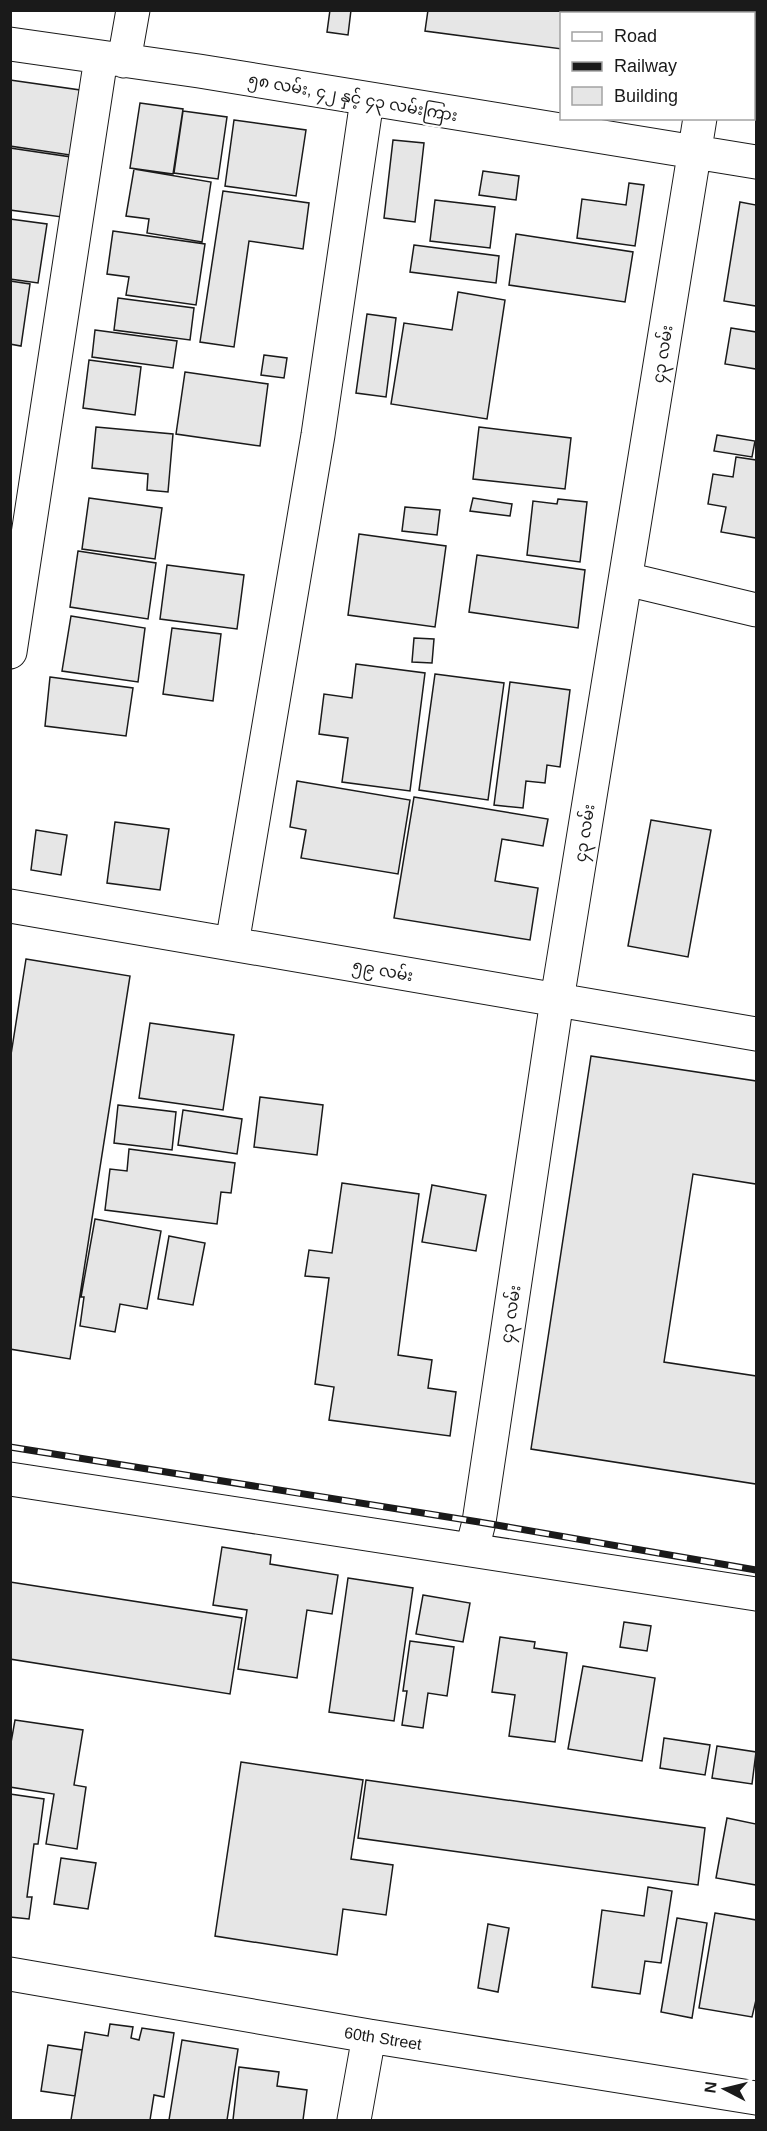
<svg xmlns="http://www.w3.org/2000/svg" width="767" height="2131" font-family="Helvetica,'Noto Sans Myanmar',sans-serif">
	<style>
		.building { fill: #e6e6e6; stroke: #1a1a1a; stroke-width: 1.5 }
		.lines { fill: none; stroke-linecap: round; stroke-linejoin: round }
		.minor-casing { stroke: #1a1a1a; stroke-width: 35 }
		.minor { stroke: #fff; stroke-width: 33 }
		.rail-casing { stroke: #1a1a1a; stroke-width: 7 }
		.rail { stroke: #fff; stroke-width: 4.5; stroke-dasharray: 14; stroke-linecap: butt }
		.labels { text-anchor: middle; stroke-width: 4.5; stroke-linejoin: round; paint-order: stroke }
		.street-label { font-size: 16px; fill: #1a1a1a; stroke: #fff }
	</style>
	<rect width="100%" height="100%" fill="#fff"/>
	<path class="building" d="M330,10H351L348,35L327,32Z
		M428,10H614L613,14H562V49L425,31Z
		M10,80L80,90L70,155L10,146Z
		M140,103L183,109L173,174L130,168Z
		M183,111L227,117L218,179L174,173Z
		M234,120L306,130L296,196L225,186Z
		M393,140L424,143L415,222L384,218Z
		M10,148L71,157L62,217L10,210Z
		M134,169L211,182L202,242L147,233L149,219L126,216Z
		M483,171L519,176L516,200L479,195Z
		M629,183L644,185L635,246L577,238L582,199L626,205Z
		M223,191L309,203L303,249L249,241L234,347L200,342Z
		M435,200L495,207L490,248L430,241Z
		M740,202L756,205V306L724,301Z
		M10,219L47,224L38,283L10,279Z
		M113,231L205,244L196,305L126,295L129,277L107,274Z
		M516,234L633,252L625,302L509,285Z
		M414,245L499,256L496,283L410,272Z
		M10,281L30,284L21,346L10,344Z
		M458,292L505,300L487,419L391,404L404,323L452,330Z
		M118,298L194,308L190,340L114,330Z
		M367,314L396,318L386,397L356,393Z
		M731,328L756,332V369L725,364Z
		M95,330L177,341L173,368L92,357Z
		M264,355L287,358L284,378L261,375Z
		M89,360L141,367L135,415L83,408Z
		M185,372L268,384L260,446L176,434Z
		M96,427L173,434L168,492L147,490L148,474L92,468Z
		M479,427L571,438L565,489L473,479Z
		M717,435L755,441L752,457L714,451Z
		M736,457L756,460V538L721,532L726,507L708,504L713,474L733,477Z
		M89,498L162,508L155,559L82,549Z
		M473,498L512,504L510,516L470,511Z
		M558,499L587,502L580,562L527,555L533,501L557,504Z
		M405,507L440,510L437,535L402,531Z
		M359,534L446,546L435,627L348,615Z
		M78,551L156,563L148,619L70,607Z
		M477,555L585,570L578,628L469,612Z
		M167,565L244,575L237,629L160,619Z
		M71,616L145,628L138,682L62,671Z
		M172,628L221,634L213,701L163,694Z
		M414,638L434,639L432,663L412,662Z
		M356,664L425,673L410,791L342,782L348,738L319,734L324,694L352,698Z
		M435,674L504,683L488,800L419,790Z
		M50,677L133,688L126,736L45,726Z
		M510,682L570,690L560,767L547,765L545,783L526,781L523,808L494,805Z
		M297,781L410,800L398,874L301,858L306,830L290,827Z
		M414,797L548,819L543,846L502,839L495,881L538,888L530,940L394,918Z
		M651,820L711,830L688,957L628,946Z
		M115,822L169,829L160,890L107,883Z
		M36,830L67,835L61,875L31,870Z
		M26,959L130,976L70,1359L10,1349V1061Z
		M150,1023L234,1035L223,1110L139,1098Z
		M591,1056L756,1081V1184L693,1174L664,1362L756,1376V1484L531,1449Z
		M260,1097L323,1105L317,1155L254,1147Z
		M118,1105L176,1112L172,1150L114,1143Z
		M183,1110L242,1119L237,1154L178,1145Z
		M129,1149L235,1163L231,1193L221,1192L217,1224L105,1210L110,1169L127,1171Z
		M342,1183L419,1194L398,1355L432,1360L428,1388L456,1392L450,1436L329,1420L334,1387L315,1384L329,1278L305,1276L309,1250L332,1253Z
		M432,1185L486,1195L476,1251L422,1242Z
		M95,1219L161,1231L147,1309L120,1304L115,1332L80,1326L84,1297H81Z
		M169,1236L205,1243L193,1305L158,1299Z
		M222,1547L271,1555L270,1564L338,1575L332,1614L307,1610L297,1678L238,1669L247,1610L213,1605Z
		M348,1578L413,1588L394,1721L329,1712Z
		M10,1582L242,1618L230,1694L10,1659Z
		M423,1595L470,1603L463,1642L416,1634Z
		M624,1622L651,1626L647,1651L620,1647Z
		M500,1637L535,1642L534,1648L567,1653L555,1742L509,1736L515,1695L492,1692Z
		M410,1641L454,1647L447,1696L428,1693L423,1728L402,1725L407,1691H403Z
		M583,1666L655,1678L642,1761L568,1749Z
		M15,1720L83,1730L74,1785L86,1787L77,1849L46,1844L54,1794L10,1787V1748Z
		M664,1738L710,1745L705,1775L660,1768Z
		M717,1746L756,1752L752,1784L712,1778Z
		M241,1762L363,1780L351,1859L393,1865L386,1915L343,1909L337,1955L215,1936Z
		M366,1780L705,1828L698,1885L358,1838Z
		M10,1794L44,1799L38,1844H34L27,1897H32L29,1919L10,1917Z
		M727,1818L756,1824V1885L716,1878Z
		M61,1858L96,1863L88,1909L54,1904Z
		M648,1887L672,1891L661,1963L645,1961L640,1994L592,1987L602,1910L644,1916Z
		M715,1913L756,1920V2000L752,2017L699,2008Z
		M677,1918L707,1923L692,2018L661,2012Z
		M488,1924L509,1928L498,1992L478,1988Z
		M110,2024L133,2027L131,2038L139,2040L142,2028L174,2033L164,2097L154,2095L150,2120H71L85,2032L108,2036Z
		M182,2040L238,2049L227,2120H169Z
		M48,2045L82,2050L75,2096L41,2091Z
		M239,2067L279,2072L277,2086L307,2090L303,2120H233Z"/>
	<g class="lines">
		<defs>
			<path id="minor" d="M715,14V10
				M10,44L199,71L756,162
				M124,61L133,10
				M626,579L756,610
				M10,652L101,58
				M10,906L756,1034
				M232,944L318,435L367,100
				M10,1479L756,1594
				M472,1549L479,1522L557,1000L700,118
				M10,1974L369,2036L756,2098
				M354,2120L369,2036"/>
		</defs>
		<use href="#minor" class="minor-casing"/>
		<use href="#minor" class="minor"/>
		<defs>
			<path id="rail" d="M10,1447L479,1522L756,1570"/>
		</defs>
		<use href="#rail" class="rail-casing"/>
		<use href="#rail" class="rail"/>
	</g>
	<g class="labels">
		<g class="street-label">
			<text transform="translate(353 97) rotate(10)" y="6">၅၈ လမ်း, ၄၂ နှင့် ၄၃ လမ်းကြား</text>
			<text transform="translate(662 354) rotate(-81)" y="6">၄၃ လမ်း</text>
			<text transform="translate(584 833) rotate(-81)" y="6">၄၃ လမ်း</text>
			<text transform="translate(383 970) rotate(10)" y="6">၅၉ လမ်း</text>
			<text transform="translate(510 1314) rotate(-81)" y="6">၄၃ လမ်း</text>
			<text transform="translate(383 2038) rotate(9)" y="6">60th Street</text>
		</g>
	</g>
	<rect width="767" height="2131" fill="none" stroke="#1a1a1a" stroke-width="24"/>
	<rect x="560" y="12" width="195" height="108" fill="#ffffff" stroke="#a3a3a3" stroke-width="1.5"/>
	<rect x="572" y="32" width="30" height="9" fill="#ffffff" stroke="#a3a3a3" stroke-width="1.5"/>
	<text x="614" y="42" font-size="18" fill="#1a1a1a">Road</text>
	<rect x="572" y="62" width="30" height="9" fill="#1a1a1a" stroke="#a3a3a3" stroke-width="1.5"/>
	<text x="614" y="72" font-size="18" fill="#1a1a1a">Railway</text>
	<rect x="572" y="87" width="30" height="18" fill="#e6e6e6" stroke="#a3a3a3" stroke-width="1.5"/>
	<text x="614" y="102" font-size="18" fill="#1a1a1a">Building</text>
	<g transform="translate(725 2089) rotate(277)" stroke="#ffffff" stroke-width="4.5" paint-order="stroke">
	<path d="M0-4.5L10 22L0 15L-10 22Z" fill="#1a1a1a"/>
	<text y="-9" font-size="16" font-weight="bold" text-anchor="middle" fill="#1a1a1a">N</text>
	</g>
</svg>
